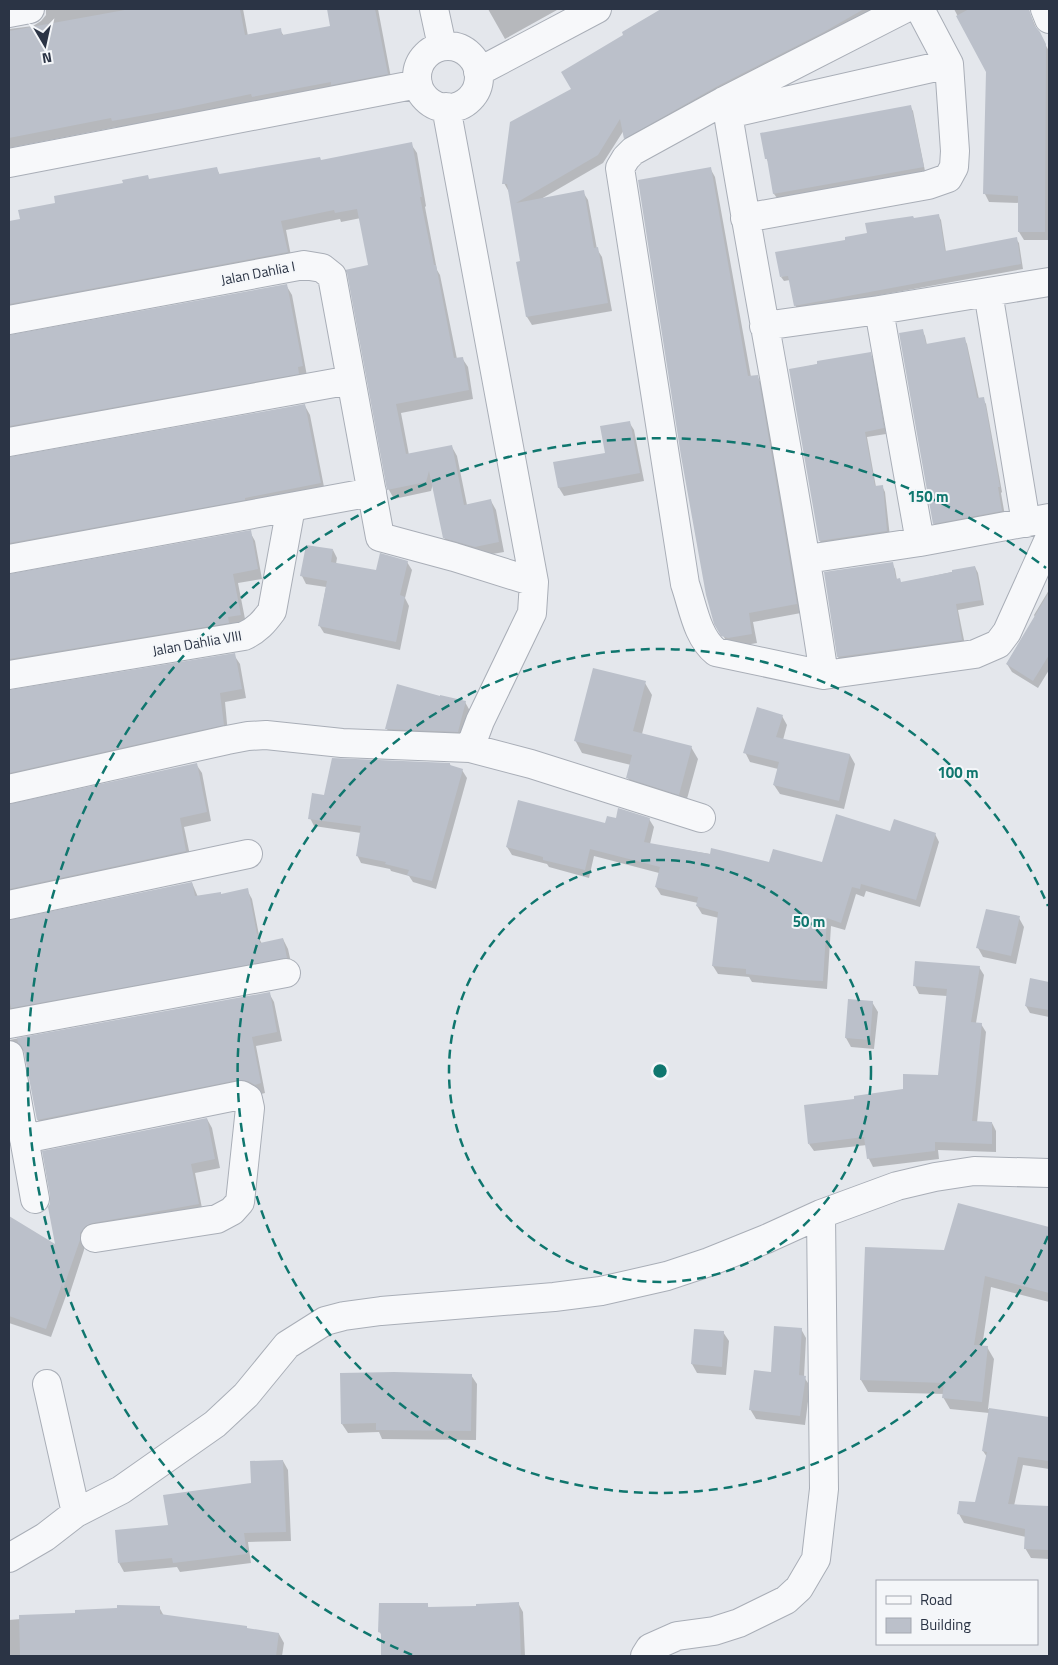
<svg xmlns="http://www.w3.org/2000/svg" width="1058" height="1665" font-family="'Titillium Web',sans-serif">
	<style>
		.shadow { fill: #0003 }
		.building { fill: #bbc0ca }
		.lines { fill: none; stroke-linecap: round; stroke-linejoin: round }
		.minor-casing { stroke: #a9aeb7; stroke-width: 30 }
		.minor { stroke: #f7f8fa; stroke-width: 28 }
		.ring { fill: none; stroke: #0f766e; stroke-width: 2.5; stroke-dasharray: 9 6 }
		.labels { text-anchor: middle; stroke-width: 4; stroke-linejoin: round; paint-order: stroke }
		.street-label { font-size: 14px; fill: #2b3445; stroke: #f4f6f9 }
		.centre { fill: #0f766e; stroke: #f4f6f9; stroke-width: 2.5 }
		.ring-label { font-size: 15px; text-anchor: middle; font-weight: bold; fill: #0f766e; stroke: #f4f6f9; stroke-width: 4; stroke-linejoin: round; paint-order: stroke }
	</style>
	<rect width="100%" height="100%" fill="#e4e7ec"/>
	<path class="shadow" d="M46,9H243L248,36L280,30L284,36L331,27L328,9H378L392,83L118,130L117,127L9,148V29L33,26L41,21L46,15Z
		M488,9H557V10L505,39Z
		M671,9H891L630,146L625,138L624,130L603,163L541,199L583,192L588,200L597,249L602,257L612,311L532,325L527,317L517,263L522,262L509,192L504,183L573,90L642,25Z
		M954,9H1028L1037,30L1049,51V240H1024L1019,232L1020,203L989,202L985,194L987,72Z
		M910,106L913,111L925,171L777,198L774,194L769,163L766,158Z
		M411,144L417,153L426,206L425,207L437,270L440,275L457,359L462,358L468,367L473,399L401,413L409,455L452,447L457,456L467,505L491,501L496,510L504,552L481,556L449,547L444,537L433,484L431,491L394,499L389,490L370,266L361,218L341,222L340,219L286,230L292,261L9,315V223L21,220L57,204L149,180L216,168L220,175L321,161Z
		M710,168L715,177L751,377L757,376L762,385L801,613L753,622L757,643L734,647L728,645L723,635Z
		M938,215L941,220L946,252L1016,239L1019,243L1023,269L798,310L795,305L790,280L784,281L781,277L847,241L914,219Z
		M286,285L292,295L307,376L9,437V336Z
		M922,330L925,336L927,345L964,338L967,344L979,399H983L986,404L1002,492L1001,493L1005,516L937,529L934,523Z
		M870,353L873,359L886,434L867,437L876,487L882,486L885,492L890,537L823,547L820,541L790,370Z
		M305,406L310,415L325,492L9,554V458Z
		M629,422L634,430L644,481L564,496L559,488L555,463L606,454Z
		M250,532L255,541L262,579L238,583L246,624L9,670V575Z
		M333,550L337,558L336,564L377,571L407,562L412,570L405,598L409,606L400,650L324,633L319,625L326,587L306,584L302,576Z
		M892,563L895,569L897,580L901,583L975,567L978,573L984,605L958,610L965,645L841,662L838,657L825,573Z
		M1049,590V670L1038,688L1012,672L1007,664L1035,617L1034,615Z
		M234,655L240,664L246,698L225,702L228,734L9,784V691Z
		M645,683L652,695L642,734L691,747L698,759L685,806L635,790L628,778L631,765L582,753L575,740Z
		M465,702L470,711L463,741L392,738L387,729Z
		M782,716L787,725L783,740L850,755L855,764L844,809L780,794L774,785L778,769L750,762L745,752Z
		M196,764L202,773L211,821L184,827L191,860L9,900V805Z
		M450,764L451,767L462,770L467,778L436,889L413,882L409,876L391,871L390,869L361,863L357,855L361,833L314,826L310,818L325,796Z
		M649,819L654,827L650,844L770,864L823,863L890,832L935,834L939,842L920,907L866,891L864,897L856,894L845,930L831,926L827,989L752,982L749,977L718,974L713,966L719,918L702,914L697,906L698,903L661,895L656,887L659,873L594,856L589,878L549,867L547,864L512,855L507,847L606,825L617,820Z
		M192,883L198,897L221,895L247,890L252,899L260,940L262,944L283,939L288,949L292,967L9,1019V921Z
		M1019,918L1024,927L1016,964L983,957L978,948Z
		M979,967L984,975L976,1023L981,1024L986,1032L977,1123H992L996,1131V1152L938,1150L939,1159L873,1167L869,1159L867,1145L814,1151L809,1144L855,1101L904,1090L940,1077L947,996L919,994L915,986Z
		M1031,980L1049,983V1017L1030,1013L1026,1006Z
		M269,993L274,1002L282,1041L256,1046L265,1093L261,1094L254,1090L43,1129L38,1120L26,1053L21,1049L9,1050V1040Z
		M872,1002L878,1012L874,1049L851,1047L846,1038Z
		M207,1119L212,1128L220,1168L195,1173L203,1213L85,1242L84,1250L69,1296L67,1293L51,1337L9,1323V1232L15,1221L57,1246Z
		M9,1126L12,1145L9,1146Z
		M958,1205L1049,1228V1302L991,1287L982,1347H987L994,1359L988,1409L1049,1418V1469L1023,1465L1014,1506L1049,1508V1559L1031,1558L1025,1548L1026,1537L964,1523L959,1514L976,1504L987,1457L983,1451L989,1413L950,1409L943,1397L944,1394L868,1392L861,1380L945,1251Z
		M801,1329L806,1338L804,1377L810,1386L805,1425L756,1419L750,1409Z
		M695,1330L723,1332L729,1341L726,1375L697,1373L692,1364Z
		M471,1375L477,1384L476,1440L382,1439L379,1432L348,1433L342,1424Z
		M283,1461L288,1470L291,1541L248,1542L251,1563L180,1572L177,1567L124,1572L119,1563L169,1526L252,1484Z
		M518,1603L523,1612L525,1656H382V1637L380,1632L427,1605L429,1608L478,1607Z
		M159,1607L164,1616L279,1634L284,1643L282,1656H9V1620Z"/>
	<path class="building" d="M130,9H240L245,35L281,28L282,35L330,26L327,9H375L388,74L331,85V82L252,97L251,94L179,109L112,121L111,118L9,138V31Z
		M661,9H864L824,32L716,87L624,139L620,119L598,155L516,203L584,190L594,248L598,247L608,303L526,317L516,262L520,261L507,184H502L510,122L571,89L561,72L623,35L622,32Z
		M969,9H1029L1034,25L1040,32L1046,44L1045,232H1018V196L983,194L986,72L956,16Z
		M911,105L924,167L773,194L767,159H765L760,133Z
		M412,142L422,197H420L434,265H436L454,358L463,357L469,390L396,404L406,454L452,445L464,505L491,499L499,542L475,547L443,538L429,471L426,482L387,490L347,273L345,270L368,265L357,209L335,213L334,210L281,221L288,252L9,304V221L20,219L18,210L55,203L54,196L123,183L122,180L148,175L149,179L217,167L219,174L320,157L321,160Z
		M711,167L748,376L758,375L797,604L749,613L752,634L728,638L721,636L714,624L706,595L681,456L638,180Z
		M939,214L945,251L1017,237L1021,264L794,306L788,276L780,277L775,252L845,240V237L867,233L865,223L913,216L914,218Z
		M287,284L303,366L298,367L299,374L9,426V335Z
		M923,329L926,344L965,337L977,398L984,397L1000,487H998L1002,511L933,524L899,333Z
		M871,352L884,428L865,432L875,486L883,485L887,531L819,541L789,369L817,364V361Z
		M305,404L321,483L245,498V500L9,543V457Z
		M630,421L640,473L558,488L553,462L605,453L600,426Z
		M251,530L258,569L233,574L241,615L228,617L229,623L9,659V574Z
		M306,545L333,549L331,562L376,570L380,553L408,561L400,595L405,597L396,642L318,626L327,581L300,576Z
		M893,562L896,579L900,578L901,582L952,572V570L975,566L982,600L956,604L962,640L837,657L824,572Z
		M1049,592V655L1033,681L1006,664Z
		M235,653L242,689L220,693L224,725L9,773V690Z
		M593,668L646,681L633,731L692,746L679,795L626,778L632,755L574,741Z
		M397,684L440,696V695L466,701L458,732L385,729Z
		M757,707L783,715L776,737L850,754L839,801L773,785L779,762L743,753Z
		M332,758L450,763V765L463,769L432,881L407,875L409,870L385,864L386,862L356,856L361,826L308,819L312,793L324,795Z
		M197,763L207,812L180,818L186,851L9,889V804Z
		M518,800L605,823L607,816L616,818L618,808L650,818L644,842L710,854L711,848L769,862L773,849L822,862L836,814L890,831L894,819L936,833L916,900L861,884L860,889L852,887L841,923L827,918L823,981L801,980L746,974V969L712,966L718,912L696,906L698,897L655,887L660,867L590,849L585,870L543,860V857L506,847Z
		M192,882L195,896L221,892V894L248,888L257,934H258L260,943L283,938L287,958L11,1008L9,998V920Z
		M986,909L1020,916L1011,956L976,948Z
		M915,961L980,966L971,1022L982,1023L972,1121L992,1122V1144L935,1142V1151L867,1159L864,1137L808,1144L804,1105L854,1099V1096L903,1089V1074L938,1075L947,989L913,986Z
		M1030,978L1049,982V1010L1025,1006Z
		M270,992L277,1032L252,1037L261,1083L255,1085L248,1081L238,1080L37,1120L24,1052L21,1045L18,1043L17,1038Z
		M848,999L873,1001L870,1040L845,1038Z
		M207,1118L215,1159L191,1164L199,1204L93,1223L86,1226L80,1233V1240L63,1289L62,1284L46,1329L9,1316V1216L55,1244L48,1207L50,1204V1196L42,1151Z
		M958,1203L1049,1227V1293L985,1276L974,1345L988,1346L982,1402L942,1398L944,1383L860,1380L865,1247L944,1250Z
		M774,1326L802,1328L799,1375L806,1376L800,1416L749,1410L754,1370L771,1372Z
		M694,1329L724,1331L722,1367L691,1364Z
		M394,1372L472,1374L471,1431L376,1430V1423L341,1424L340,1373Z
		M989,1408L1049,1417V1461L1018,1457L1008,1504L1049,1506V1550L1024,1549L1025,1529L957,1514L959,1501L975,1502L987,1452L982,1451Z
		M283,1460L286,1532L244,1533L247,1554L173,1563L172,1558L118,1563L115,1530L168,1525L163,1495L251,1483L250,1461Z
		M519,1602L521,1656H381V1633L378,1632L379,1603H428V1607L476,1606V1604Z
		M117,1605L160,1606V1614L247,1626V1628L279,1633L276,1656H20L19,1615L75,1613V1610L117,1608Z"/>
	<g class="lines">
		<defs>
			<path id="minor" d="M434,9L442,46
				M904,9L724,101L633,151L626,158L620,168L685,584C693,607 697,637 716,652L824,675L975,654L998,644L1007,632L1049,539
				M1045,9L1049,19
				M9,13L30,9
				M417 77a31 31 0 1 1 62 0a31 31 0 1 1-62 0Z
				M478,72L597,9
				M724,101L728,114C759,301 796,487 824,675
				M446,107L534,582L532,613L480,721L470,748
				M728,114L949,64
				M9,163L418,84
				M745,218L928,185L948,178L954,167L955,151L949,64L920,9
				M988,292L1026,523
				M879,310L920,542
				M9,320L304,265L322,268L332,276L380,537L454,557L534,582
				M764,326L879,310L1049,282
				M9,442L351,380
				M9,559L372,492
				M807,559L920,542L1049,518
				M9,675L244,636C257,630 264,622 272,611L291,507
				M9,789L227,740L248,736L266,735L342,743L470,748L531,764L701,818
				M9,905L248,854
				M9,1024L286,973
				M9,1055L35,1199
				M24,1139L241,1095L248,1099L250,1108L240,1202L232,1211L217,1219L95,1238
				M47,1384L76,1513
				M9,1558L45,1537L76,1513L121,1490L215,1424L246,1395L287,1345L325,1321L344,1316L381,1311L554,1297L601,1291L667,1276L709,1262L766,1239L821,1214L897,1186L935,1177L974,1171L1049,1173
				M645,1656L650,1648L677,1636L714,1631L739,1623L786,1600L799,1588L816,1559L824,1489L821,1214"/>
		</defs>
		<use href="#minor" class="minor-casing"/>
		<use href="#minor" class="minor"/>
	</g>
	<g class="ring">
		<circle cx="660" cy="1071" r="211"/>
		<path d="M1048 1236A422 422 0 1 1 1048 906"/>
		<path d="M412 1655A634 634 0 1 1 1046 568"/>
	</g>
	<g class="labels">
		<g class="street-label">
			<text transform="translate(258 273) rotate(-11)" y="5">Jalan Dahlia I</text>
			<text transform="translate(197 643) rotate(-10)" y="5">Jalan Dahlia VIII</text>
		</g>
	</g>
	<circle cx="660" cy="1071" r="8" class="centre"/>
	<g class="ring-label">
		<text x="928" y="502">150 m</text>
		<text x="958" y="778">100 m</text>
		<text x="809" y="927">50 m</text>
	</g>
	<rect width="1058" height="1665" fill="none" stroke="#2b3445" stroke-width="20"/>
	<rect x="876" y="1580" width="162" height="65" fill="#f4f6f9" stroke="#a4a8b1"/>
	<rect x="886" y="1596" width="25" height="8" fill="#f7f8fa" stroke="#a4a8b1"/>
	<text x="920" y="1605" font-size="15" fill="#2b3445">Road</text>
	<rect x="886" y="1618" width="25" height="15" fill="#bbc0ca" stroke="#a4a8b1"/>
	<text x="920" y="1630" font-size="15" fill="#2b3445">Building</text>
	<g transform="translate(45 45) rotate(171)" stroke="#f4f6f9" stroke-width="4" paint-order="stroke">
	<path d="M0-4L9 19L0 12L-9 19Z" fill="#2b3445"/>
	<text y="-8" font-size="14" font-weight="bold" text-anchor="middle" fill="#2b3445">N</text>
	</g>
</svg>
